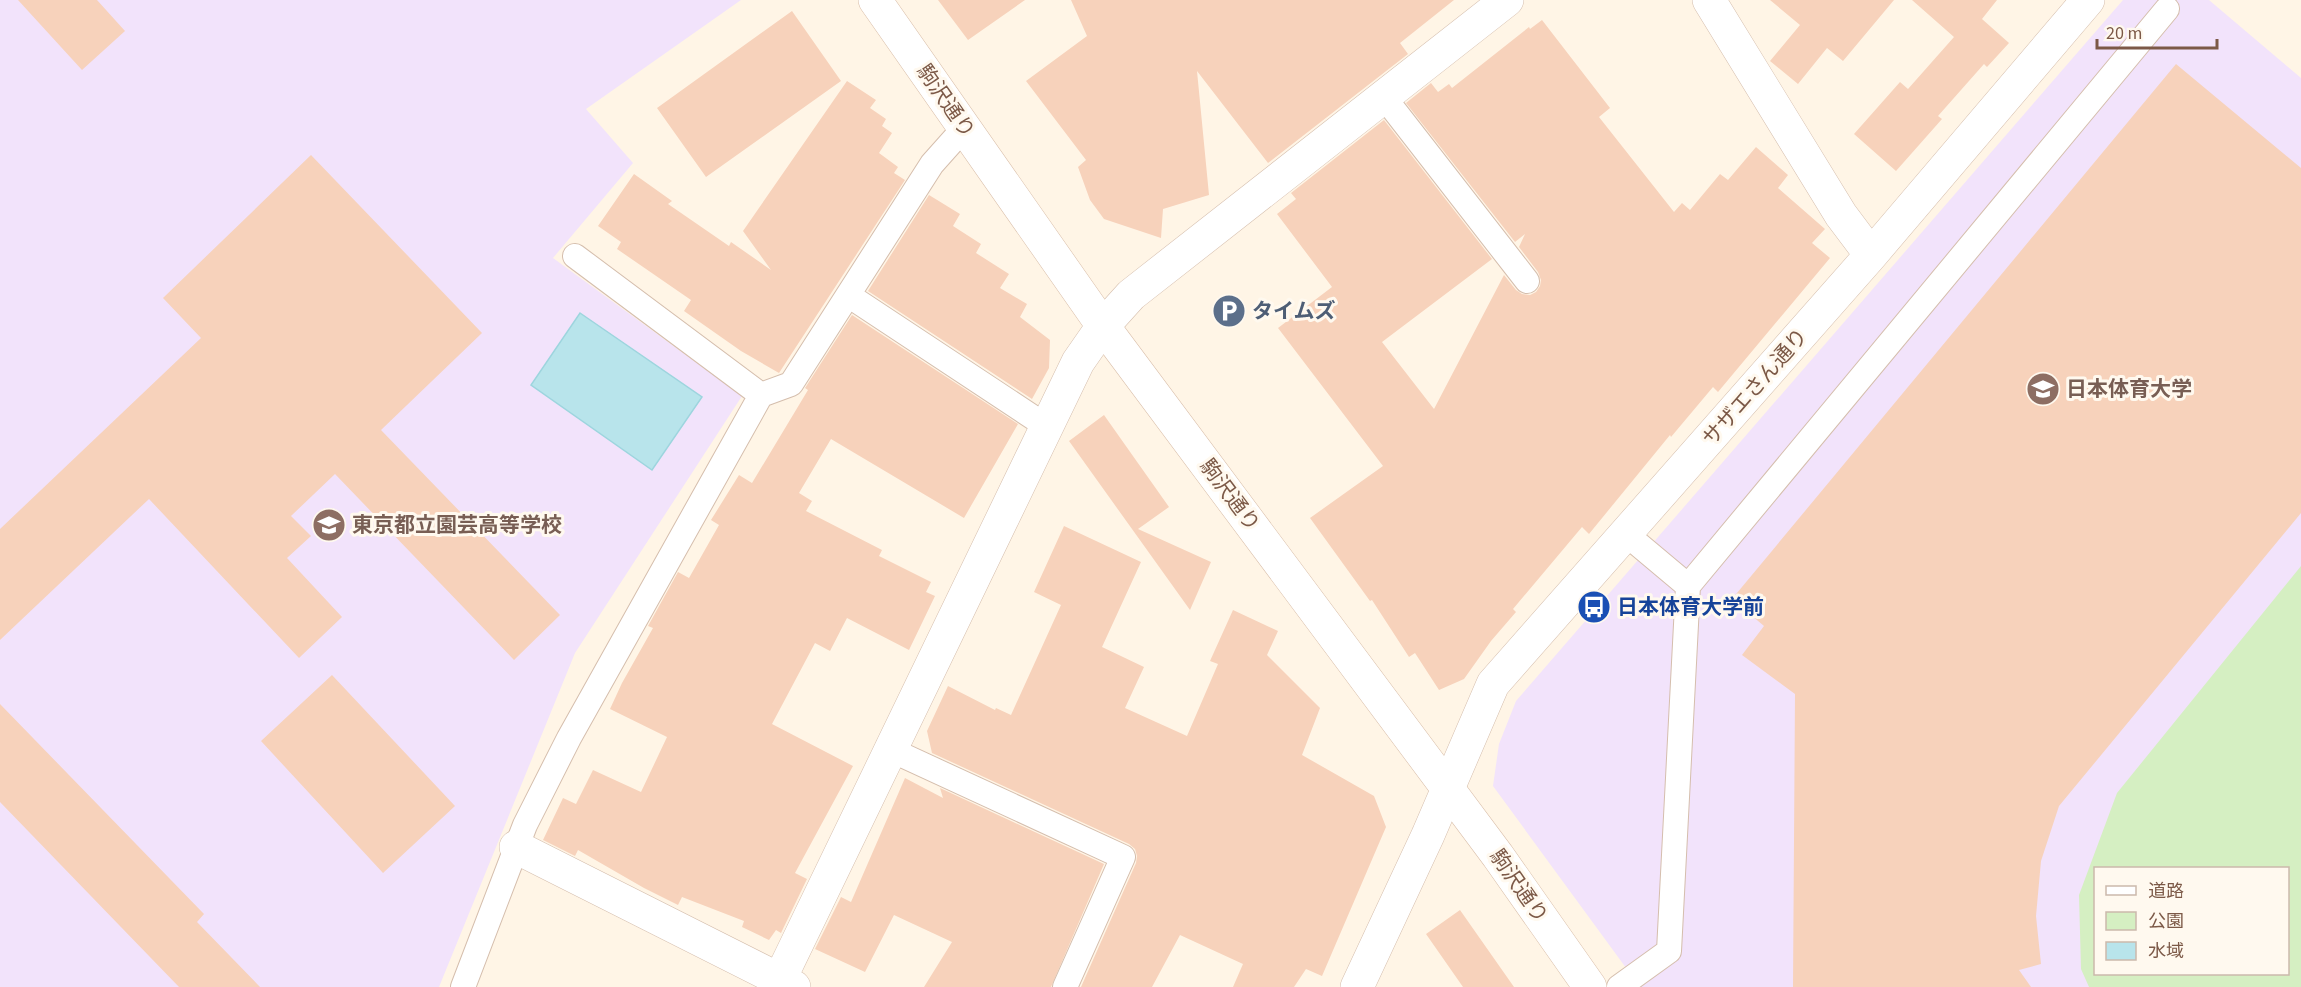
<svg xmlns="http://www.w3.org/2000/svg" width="2301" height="987" font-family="'Source Sans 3','Noto Sans JP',sans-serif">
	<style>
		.education { fill: #f2e3fb; fill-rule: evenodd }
		.green { fill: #d5efc2; fill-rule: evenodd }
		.water { fill: #b8e4eb; stroke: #9dd5de; stroke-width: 1.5 }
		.building { fill: #f7d2bb }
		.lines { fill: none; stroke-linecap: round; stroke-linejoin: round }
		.lane-casing { stroke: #d5bead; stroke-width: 26 }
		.street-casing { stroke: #d5bead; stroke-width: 34 }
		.secondary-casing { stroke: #d9bea9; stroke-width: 34 }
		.lane { stroke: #fff; stroke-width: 24 }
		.street { stroke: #fff; stroke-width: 33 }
		.secondary { stroke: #fff; stroke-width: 33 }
		.labels { text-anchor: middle; stroke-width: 6; stroke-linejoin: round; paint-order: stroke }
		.street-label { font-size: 21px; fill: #7c5947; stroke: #fff9ef }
		.service-label { font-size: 21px; font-weight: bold; fill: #4e5e75; stroke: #fff9ef; text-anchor: start }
		.education-label { font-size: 21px; font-weight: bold; fill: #785e54; stroke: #fff9ef; text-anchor: start }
		.transit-label { font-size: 21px; font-weight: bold; fill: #164399; stroke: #fff9ef; text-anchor: start }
	</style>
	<rect width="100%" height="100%" fill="#fff5e6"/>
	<path class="education" d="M0,0H741L586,109L633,163L553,258L742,396L575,653L439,987H0Z
		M2123,0H2209L2301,78V987H1640L1493,786L1499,744L1516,701ZM2096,868H2288V974H2096Z"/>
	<path class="green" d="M2301,566V987H2089L2081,969L2079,895L2117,793ZM2096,868H2288V974H2096Z"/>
	<path class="water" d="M580,313L702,397L652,470L531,385Z"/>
	<path class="building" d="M18,0H97L125,31L82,70Z
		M938,0H1025L968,40Z
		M1071,0H1454L1400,43L1408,54L1268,163L1197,71L1209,195L1163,209L1161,238L1104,219L1090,200L1078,167L1086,160L1026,81L1087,36Z
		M1770,0H1894L1843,61L1827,48L1798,84L1770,61L1800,25Z
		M1912,0H1997L1982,19L2009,43L1987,67L1984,64L1938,116L1942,119L1896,171L1854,134L1900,82L1908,89L1954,37Z
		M792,11L841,81L706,177L657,108Z
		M1542,20L1610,108L1599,117L1674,212L1682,203L1690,210L1720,174L1728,180L1756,147L1788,175L1778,188L1825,229L1812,243L1830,258L1718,392L1713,387L1671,437L1670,435L1589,534L1582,527L1513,609L1516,612L1491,641L1464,679L1439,690L1415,653L1409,657L1372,600L1370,601L1310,518L1383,466L1278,328L1332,287L1277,214L1296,199L1291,193L1384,120L1492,259L1382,342L1434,409L1504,275L1516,290L1522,294L1530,295L1536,292L1540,286L1541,280L1538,272L1519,247L1525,234L1515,242L1406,103L1431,83L1438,92L1449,84L1452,88L1529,27L1530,29Z
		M2176,64L2301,168V513L2059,806L2041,861L2036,916L2041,964L2019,970L2031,987H1793L1795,694L1742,655L1764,626L1732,599Z
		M847,81L876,100L870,108L886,119L882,126L892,133L879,153L898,167L894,173L905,180L779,373L741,351L684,311L691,300L617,249L621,242L598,226L634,174L672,201L668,204L729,246L731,242L771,270L743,231Z
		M311,155L482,333L381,430L560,615L514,660L335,474L291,516L311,536L287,558L342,617L299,658L149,499L0,640V529L201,338L163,298Z
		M929,195L960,214L953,226L981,244L976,253L1009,274L1000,288L1027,304L1020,317L1050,340L1049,368L1032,399L868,291Z
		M852,315L1018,424L964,518L831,439L799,493L812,501L806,511L882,550L879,556L931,582L926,592L935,596L909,650L847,618L830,651L815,643L772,724L853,766L795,873L807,879L781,933L776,930L769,940L742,927L744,921L682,897L678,905L644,888L578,850L575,856L543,840L563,798L576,804L593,770L641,792L667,737L610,709L622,683L653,628L648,626L678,572L689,578L719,525L711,520L739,475L752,483L808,390L805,388Z
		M1104,415L1169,507L1138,529L1211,562L1190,610L1069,441Z
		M1064,526L1141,562L1102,647L1144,667L1125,708L1187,736L1218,664L1210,661L1233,610L1278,631L1267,655L1320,708L1302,755L1374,796L1386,827L1322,976L1306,969L1294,987H1233L1243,964L1180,935L1152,987H1081L1136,863L1137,856L1135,849L1129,844L932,753L927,731L948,686L995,710L996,708L1011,715L1061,605L1034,592Z
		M332,675L455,806L383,873L261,741Z
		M0,704L204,914L197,922L260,987H179L0,802Z
		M905,778L943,798L940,788L1104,864L1051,987H924L952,942L894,915L865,972L815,949L841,897L851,902Z
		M1460,910L1514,987H1463L1426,934Z"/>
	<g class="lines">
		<defs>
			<path id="lane" d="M1384,97L1527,281
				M575,256L761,395
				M848,295L1046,426
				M1688,586L2167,9
				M889,749L1123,857L1065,987
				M463,987L525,825L569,738L761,395L791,384L932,164L965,127
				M1619,987L1669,951L1688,586L1626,534"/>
			<path id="street" d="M1709,0L1841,215L1871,255
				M516,847L794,987
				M776,987L1078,362L1103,326L1131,295L1507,0
				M1357,987L1428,835L1493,684L1871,255L2088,0"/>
			<path id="secondary" d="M875,0L1103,326L1498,856L1590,987"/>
		</defs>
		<use href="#lane" class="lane-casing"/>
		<use href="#street" class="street-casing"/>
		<use href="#secondary" class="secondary-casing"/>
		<use href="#lane" class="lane"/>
		<use href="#street" class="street"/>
		<use href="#secondary" class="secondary"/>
	</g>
	<defs>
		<symbol id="parking-disc" viewBox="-11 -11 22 22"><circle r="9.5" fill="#5c6f8a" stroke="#fff9ef"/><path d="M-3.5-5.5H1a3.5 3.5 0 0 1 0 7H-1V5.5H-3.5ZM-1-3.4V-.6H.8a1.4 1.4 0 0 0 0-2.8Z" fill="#fff"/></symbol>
		<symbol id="university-disc" viewBox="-11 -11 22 22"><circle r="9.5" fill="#8d6e63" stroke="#fff9ef"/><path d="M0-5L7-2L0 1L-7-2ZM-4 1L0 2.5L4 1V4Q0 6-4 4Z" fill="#fff"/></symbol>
		<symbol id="school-disc" viewBox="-11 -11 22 22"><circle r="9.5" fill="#8d6e63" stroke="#fff9ef"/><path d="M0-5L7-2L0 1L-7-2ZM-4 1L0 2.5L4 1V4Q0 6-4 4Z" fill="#fff"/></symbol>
		<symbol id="bus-disc" viewBox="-11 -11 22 22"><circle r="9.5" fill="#1a4fb4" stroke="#fff9ef"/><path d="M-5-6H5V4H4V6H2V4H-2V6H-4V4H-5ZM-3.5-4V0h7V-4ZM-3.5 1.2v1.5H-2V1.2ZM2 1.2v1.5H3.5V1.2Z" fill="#fff"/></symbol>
	</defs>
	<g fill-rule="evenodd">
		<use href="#parking-disc" x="1210" y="292" width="38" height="38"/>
		<use href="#university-disc" x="2024" y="370" width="38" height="38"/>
		<use href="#school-disc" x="310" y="506" width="38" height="38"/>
		<use href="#bus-disc" x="1575" y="588" width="38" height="38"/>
	</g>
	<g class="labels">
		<g class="street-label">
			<text transform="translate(946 101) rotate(55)" y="7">駒沢通り</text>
			<text transform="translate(1755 387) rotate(-49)" y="7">サザエさん通り</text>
			<text transform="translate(1230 495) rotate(53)" y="7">駒沢通り</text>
			<text transform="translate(1519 886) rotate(55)" y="7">駒沢通り</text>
		</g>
		<g class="service-label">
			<text x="1252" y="318">タイムズ</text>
		</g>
		<g class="education-label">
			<text x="2066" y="396">日本体育大学</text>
			<text x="352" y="532">東京都立園芸高等学校</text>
		</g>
		<g class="transit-label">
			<text x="1617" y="614">日本体育大学前</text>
		</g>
	</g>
	<rect x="2094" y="867" width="195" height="108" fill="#fff9ef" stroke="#cbb9ac" stroke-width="1.5"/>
	<rect x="2106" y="886" width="30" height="9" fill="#ffffff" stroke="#cbb9ac" stroke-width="1.5"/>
	<text x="2148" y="897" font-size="18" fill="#7c5947">道路</text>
	<rect x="2106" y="912" width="30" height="18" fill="#d5efc2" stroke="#cbb9ac" stroke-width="1.5"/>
	<text x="2148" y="927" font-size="18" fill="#7c5947">公園</text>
	<rect x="2106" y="942" width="30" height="18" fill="#b8e4eb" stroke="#cbb9ac" stroke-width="1.5"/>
	<text x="2148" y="957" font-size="18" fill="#7c5947">水域</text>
	<path d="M2097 39v9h120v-9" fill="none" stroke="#7c5947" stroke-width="3"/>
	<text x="2106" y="39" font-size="18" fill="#7c5947" stroke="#fff9ef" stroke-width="4.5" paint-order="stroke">20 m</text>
</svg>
